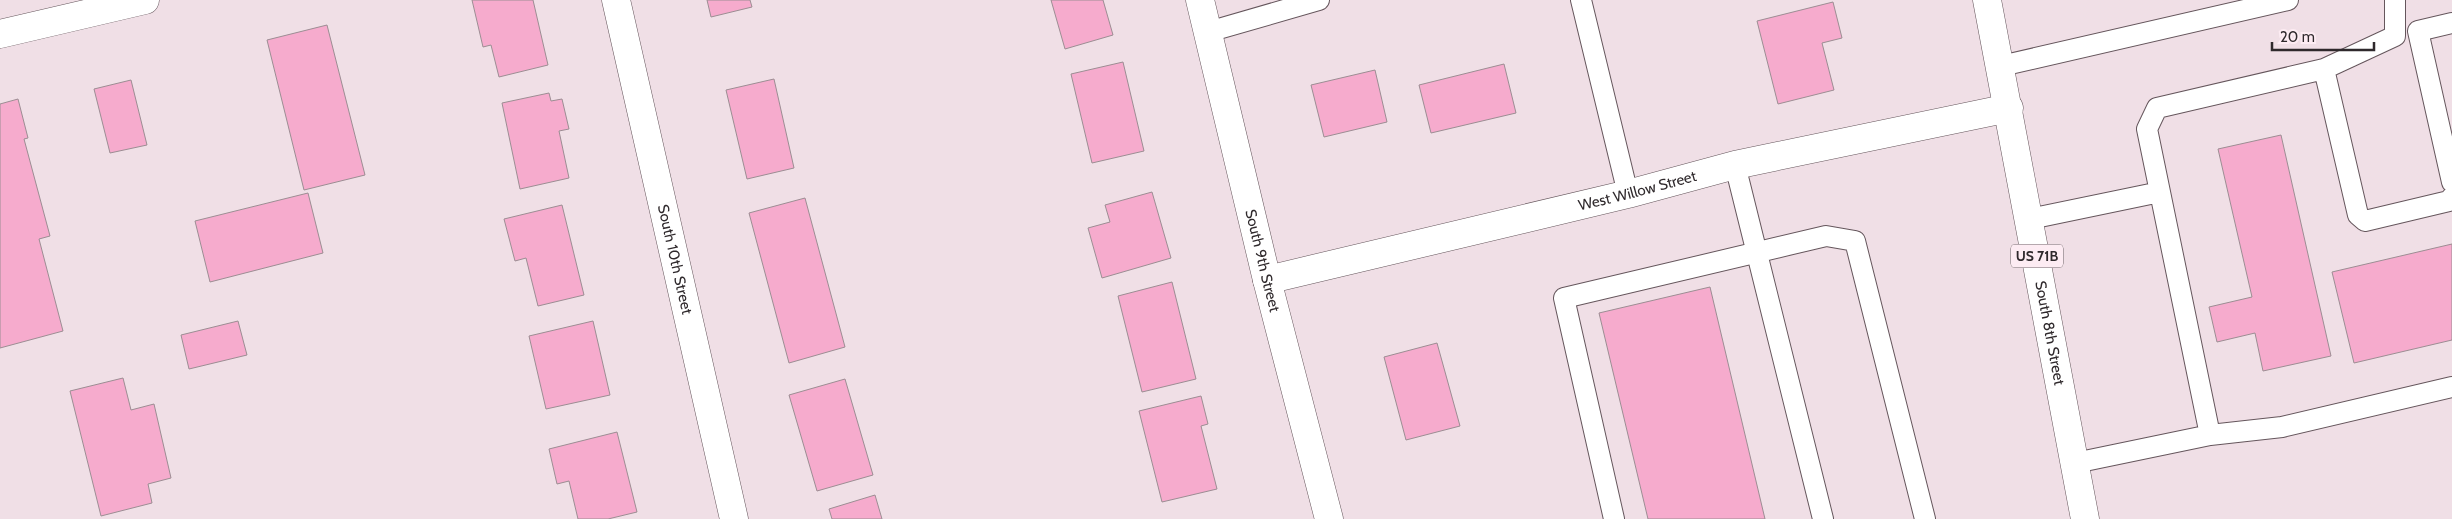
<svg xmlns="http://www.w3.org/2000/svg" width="2452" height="519" font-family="Cabin,sans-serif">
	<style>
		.building { fill: #f6abcd; stroke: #9c8d93 }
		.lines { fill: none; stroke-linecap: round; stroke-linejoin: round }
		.lane-casing { stroke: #65565c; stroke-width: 22 }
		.street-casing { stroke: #65565c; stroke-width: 29 }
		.secondary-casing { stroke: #65565c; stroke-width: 29 }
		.primary-casing { stroke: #65565c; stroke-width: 29 }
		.lane { stroke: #fff; stroke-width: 20 }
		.street { stroke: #fff; stroke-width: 28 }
		.secondary { stroke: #fff; stroke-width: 28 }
		.primary { stroke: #fff; stroke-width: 28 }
		.labels { text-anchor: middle; stroke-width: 4.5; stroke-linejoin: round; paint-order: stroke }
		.shield { fill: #fdecf3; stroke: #6d6468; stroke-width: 1 }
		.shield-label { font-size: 14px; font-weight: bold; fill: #2f292c }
		.street-label { font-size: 15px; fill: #2f292c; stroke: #fdecf3 }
	</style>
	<rect width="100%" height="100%" fill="#f0dfe6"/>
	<path class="building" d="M472,0H533L548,65L499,77L491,45L483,47Z
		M707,0H750L752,7L711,17Z
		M1051,0H1103L1113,35L1065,49Z
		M1833,2L1842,38L1822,43L1834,90L1778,104L1757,21Z
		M327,25L365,175L304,190L267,40Z
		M1123,62L1144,151L1092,163L1071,74Z
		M1504,64L1516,113L1431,133L1419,85Z
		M1375,70L1387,122L1324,137L1311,85Z
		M774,79L794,168L747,179L726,90Z
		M131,80L147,145L110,153L94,89Z
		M549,93L551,101L562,99L569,129L559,131L569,178L520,189L502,103Z
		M18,99L28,138L24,139L50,236L39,239L63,331L0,348V104Z
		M2281,135L2331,356L2263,371L2255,333L2217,342L2209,307L2252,297L2218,149Z
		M1152,192L1171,258L1102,278L1088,228L1110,222L1105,205Z
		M308,193L323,253L210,282L195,221Z
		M805,198L845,347L789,363L749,213Z
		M562,205L584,295L538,306L526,258L515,261L504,219Z
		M2452,244V340L2354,363L2332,272Z
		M1172,282L1196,379L1142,392L1118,296Z
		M1710,287L1765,519H1648L1599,313Z
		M238,321L247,355L189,369L181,335Z
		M593,321L610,395L546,409L529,336Z
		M1437,343L1460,426L1406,440L1384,357Z
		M123,378L131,410L154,404L171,478L148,484L152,503L101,516L70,391Z
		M845,379L873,475L817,491L789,395Z
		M1201,396L1208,424L1201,426L1217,489L1162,502L1139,411Z
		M617,432L637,512L608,519H578L569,481L557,484L549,449Z
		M875,495L882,519H832L829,509Z"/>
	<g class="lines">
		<defs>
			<path id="lane" d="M1581,0L1628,194
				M2452,23L2418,31L2452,182
				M1208,32L1319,0
				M2001,66L2288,0
				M2324,69L2395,36V0
				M1735,165L1823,519
				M2030,219L2160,192
				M2210,435L2147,129L2157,108L2324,69L2358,215L2365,221L2449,201L2452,197
				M2075,463L2210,435L2282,427L2452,387
				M1614,519L1564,298L1826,236L1855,241L1925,519"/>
			<g id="street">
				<path id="s1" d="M616,0L734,519"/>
				<path id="s2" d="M1200,0L1267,280L1329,519"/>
				<path id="s3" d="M1267,280L1628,194L1735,165L2009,108"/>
			</g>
			<path id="secondary" d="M0,34L145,0"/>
			<g id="primary">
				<path id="s4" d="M1987,0L2085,519"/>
			</g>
		</defs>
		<use href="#lane" class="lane-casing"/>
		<use href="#street" class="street-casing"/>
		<use href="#secondary" class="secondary-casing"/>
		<use href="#primary" class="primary-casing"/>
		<use href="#lane" class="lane"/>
		<use href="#street" class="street"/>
		<use href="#secondary" class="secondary"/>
		<use href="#primary" class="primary"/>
	</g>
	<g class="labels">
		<rect class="shield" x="2011" y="244.5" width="52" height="23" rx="4"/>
		<g class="shield-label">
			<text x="2037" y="261">US 71B</text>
		</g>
		<g class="street-label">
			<text dy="5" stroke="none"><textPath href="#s3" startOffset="381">West Willow Street</textPath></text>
			<text dy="5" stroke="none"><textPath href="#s1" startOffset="266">South 10th Street</textPath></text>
			<text dy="5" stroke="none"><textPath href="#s2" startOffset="268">South 9th Street</textPath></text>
			<text dy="5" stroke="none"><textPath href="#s4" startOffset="339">South 8th Street</textPath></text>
		</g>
	</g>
	<path d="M2272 42v8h102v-8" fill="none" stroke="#2f292c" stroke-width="2.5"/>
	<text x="2280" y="42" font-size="15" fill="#2f292c" stroke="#fdecf3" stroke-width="4" paint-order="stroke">20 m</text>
</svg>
